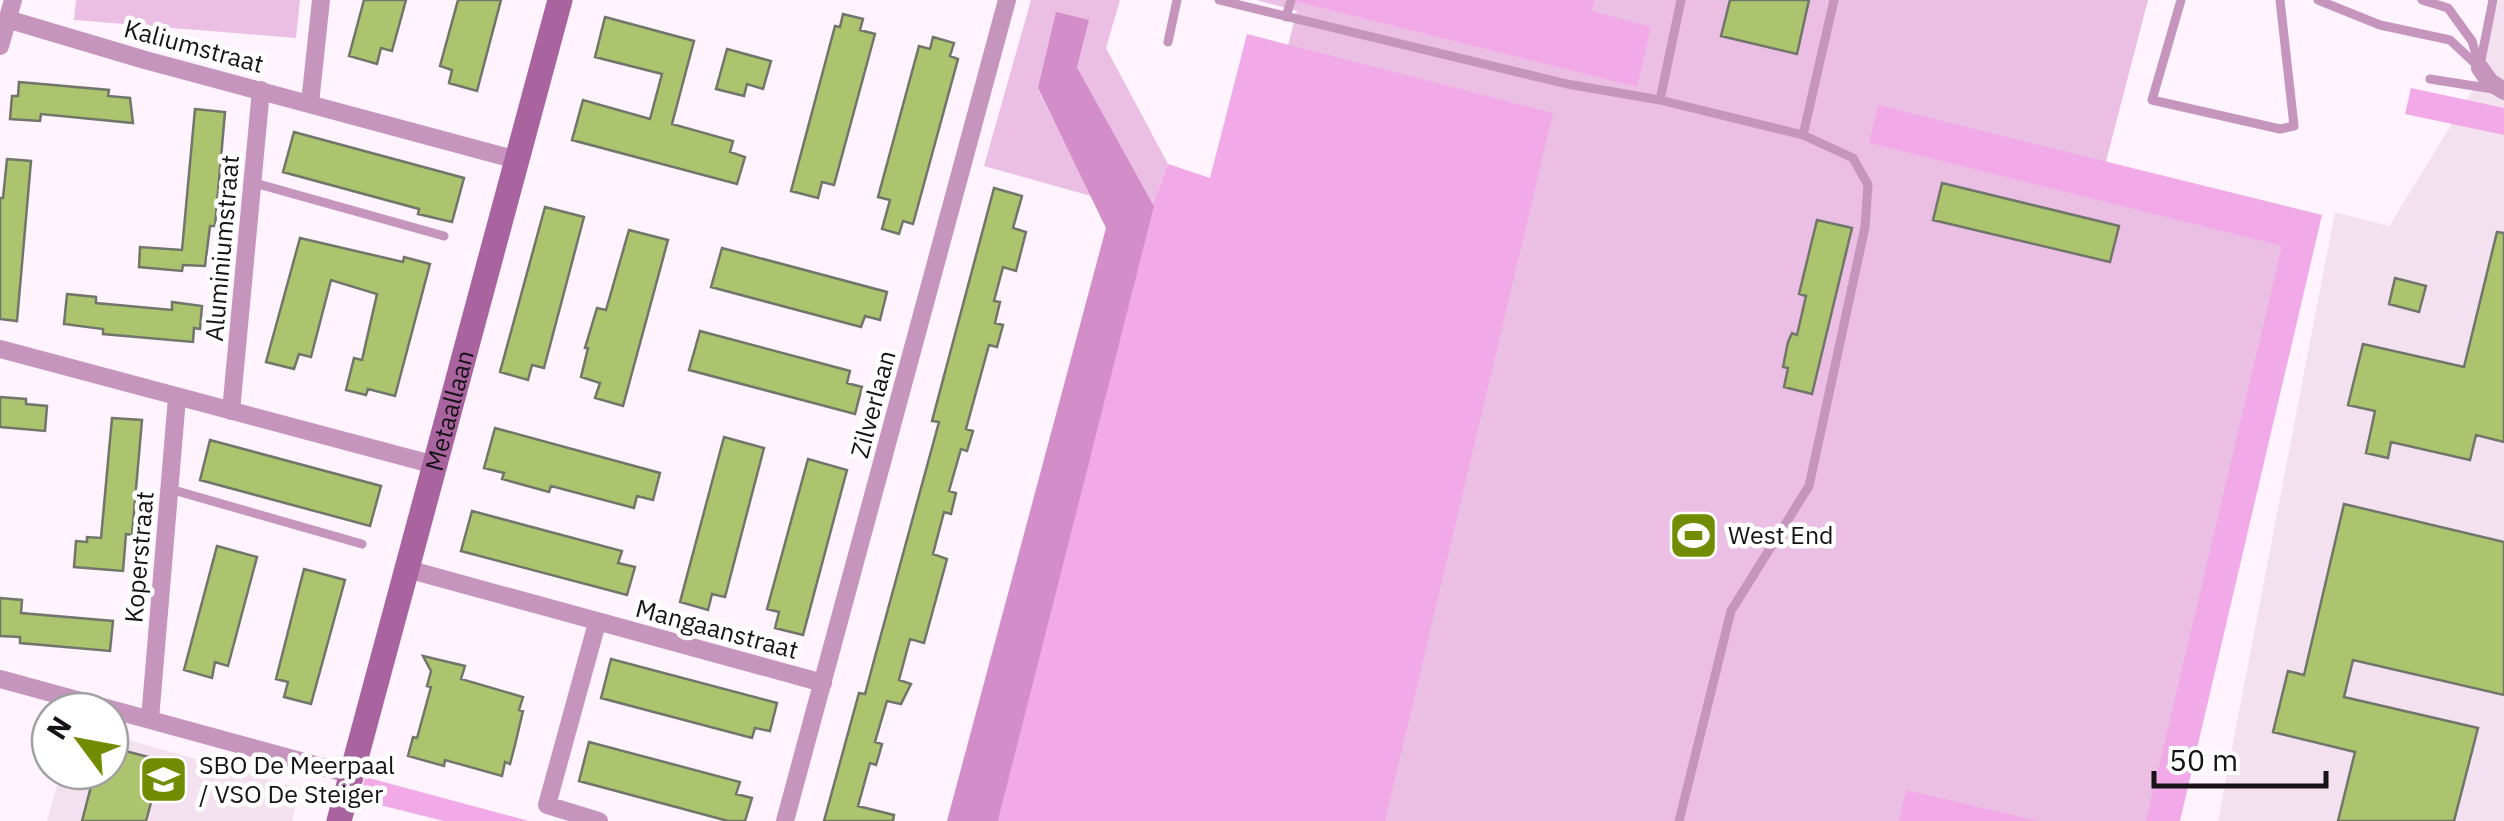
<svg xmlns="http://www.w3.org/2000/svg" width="2504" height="821" font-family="'IBM Plex Sans',sans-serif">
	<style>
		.built { fill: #f3e1ef }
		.green { fill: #ebbfe4 }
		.forest { fill: #f1aae7 }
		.water { fill: #d38dc9 }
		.building { fill: #adc46e; stroke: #71756a; stroke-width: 2.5 }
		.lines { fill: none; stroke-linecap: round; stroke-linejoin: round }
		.lane { stroke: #c595bd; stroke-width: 9 }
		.street { stroke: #c595bd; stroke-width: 18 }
		.secondary { stroke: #a964a0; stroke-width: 25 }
		.labels { text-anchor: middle; stroke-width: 9; stroke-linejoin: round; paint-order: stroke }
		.street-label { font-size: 25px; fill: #171317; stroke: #fff }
		.poi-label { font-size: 25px; fill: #171317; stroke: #fff; text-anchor: start }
	</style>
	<rect width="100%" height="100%" fill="#fff3fd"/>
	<path class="built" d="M2499,0H2504V821H2218L2335,212L2389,226L2474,88Z
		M110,735L300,788L292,821H47L61,771H110Z"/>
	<path class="green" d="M76,0H300L296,38L74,20Z
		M1031,0H1120L1106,48L1168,164L1153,204L1077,67L1038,89L1091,196L984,166Z
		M1257,0H2148L2097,196L2298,248L2154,821H1086L1297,11Z"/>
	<path class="forest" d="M1290,0H1594L1592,11L1651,27L1637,87Z
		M1247,34L1553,113L1385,821H998L1153,204L1168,164L1210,178Z
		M2411,88L2504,108V135L2405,114Z
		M1878,105L2322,215L2180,821H2146L2282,246L1869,143Z
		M365,777L529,821H444L360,800Z
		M1906,790L2038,821H1899Z"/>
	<path class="water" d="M1056,12L1089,20L1077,67L1154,206L998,821H947L1106,228L1038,88Z"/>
	<path class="building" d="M364,0H406L392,51L381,48L377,64L349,56Z
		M458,0H501L477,91L449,83L452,70L440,66Z
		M1730,0H1809L1797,54L1721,36Z
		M843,14L863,19L860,30L875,34L834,185L822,182L818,198L791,191L835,26L840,27Z
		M605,17L694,41L672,124L733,141L730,152L745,157L737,184L572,140L583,100L650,119L662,74L595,57Z
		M933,37L954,43L950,56L958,59L913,224L903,221L899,234L882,229L890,200L878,197L919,46L930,49Z
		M727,49L771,61L763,89L747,84L744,96L716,89Z
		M19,82L109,90L108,96L130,98L133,123L41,114L40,121L10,119L12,96H18Z
		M195,109L225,112L215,226H210L205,266L183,265L182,271L139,267L140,247L182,250Z
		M294,132L464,178L452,222L418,214L419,209L283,172Z
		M7,159L31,161L17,321L0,319V198H3Z
		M1942,183L2119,226L2110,262L1933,220Z
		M994,188L1022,196L1013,228L1026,232L1016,271L1003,267L994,301L1000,302L995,323L1003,325L997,347L989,345L966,429L973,431L967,451L961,449L949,491L956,493L951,514L944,512L933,554L947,559L924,643L910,639L899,680L911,684L901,704L887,701L875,742L882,744L879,755L876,765L870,763L858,806L894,815L893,821H824L859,693L865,694L876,653L939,422L932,421Z
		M545,207L584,217L544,368L532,365L528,380L500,372Z
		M1817,220L1852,228L1812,394L1784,387L1788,368L1783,367L1788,342L1792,333L1797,335L1806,296L1799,294Z
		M629,230L668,240L623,406L595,398L600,383L581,377L588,348H585L597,308L606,310Z
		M2497,232L2504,233V442L2476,435L2470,460L2391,442L2388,458L2366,453L2375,411L2348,405L2363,344L2464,367Z
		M300,238L403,262L404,257L430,264L395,396L368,389L366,395L346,390L354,358L362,360L377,294L331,280L311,357L299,354L294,369L266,362Z
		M722,248L887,292L880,320L865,316L861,327L711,287Z
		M2395,278L2426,286L2419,312L2389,304Z
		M67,294L96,297V303L172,310V302L202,306L200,329L194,328L193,342L103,334V329L64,324Z
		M700,331L850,371L847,383L862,387L855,414L689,370Z
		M0,397L26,399V404L47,406L45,431L0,427Z
		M112,418L142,420L132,535L126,534L123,571L74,567L76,541L87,542V537L101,538Z
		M495,428L660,473L653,500L637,496L634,508L551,486L549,492L502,479L504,473L484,468Z
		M724,437L764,448L725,597L712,594L708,610L680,602Z
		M210,440L381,486L370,526L200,480Z
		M808,459L847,470L803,635L775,628L779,612L767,609Z
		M2344,504L2504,542V695L2353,660L2344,697L2478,728L2454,821H2338L2355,752L2273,732L2288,671L2304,675Z
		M472,511L622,551L618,563L635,567L627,595L461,551Z
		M217,546L257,557L228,666L215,662L212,678L184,670Z
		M304,569L345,580L311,704L284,697L288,682L276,679Z
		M0,598L22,600L21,613L113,621L110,651L20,643V637L0,636Z
		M423,656L465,666L461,679L523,697L519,710L523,711L515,745L510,764L505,762L502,776L445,760L444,766L408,756L413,737L417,738L431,687L427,686L431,671Z
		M611,659L777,703L770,731L755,728L752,738L601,698Z
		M589,742L740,782L736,794L752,798L745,821H728L579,781Z
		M110,747L171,763L164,790L155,788L146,821H82L95,771H110Z"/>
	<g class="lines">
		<path class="lane" d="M1219,0L1567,84L1660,100L1803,135L1853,158L1868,185L1865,227L1809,486L1731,611L1679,821
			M2181,0L2152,100L2280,129L2294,126L2280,0
			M2318,0L2380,25L2450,40L2480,68
			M2422,0L2448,8L2472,41L2479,65
			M1286,17L1291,0
			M1168,42L1177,0
			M2480,65L2493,0
			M2430,79L2493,89
			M1660,100L1681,0
			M1803,135L1834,0
			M255,183L444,236
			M170,489L362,544"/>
		<path class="street" d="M7,19L145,60L517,160
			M0,46L13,0
			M2480,68L2490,82L2504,91
			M310,103L321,0
			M0,349L435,465
			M231,411L261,90
			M407,569L823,683
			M597,623L547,805L599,821
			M0,679L352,775
			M150,719L177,398
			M785,821L1007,0"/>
		<path class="secondary" id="s1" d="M339,821L560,0"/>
	</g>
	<defs>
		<symbol id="stadium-square" viewBox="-11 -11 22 22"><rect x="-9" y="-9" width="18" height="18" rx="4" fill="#728c01" stroke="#fff"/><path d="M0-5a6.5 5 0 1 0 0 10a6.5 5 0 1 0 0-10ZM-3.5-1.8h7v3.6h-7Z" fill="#fff"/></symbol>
		<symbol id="school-square" viewBox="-11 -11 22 22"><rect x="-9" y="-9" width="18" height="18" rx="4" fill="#728c01" stroke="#fff"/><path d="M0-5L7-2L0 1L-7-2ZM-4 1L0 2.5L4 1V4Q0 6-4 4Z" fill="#fff"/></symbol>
	</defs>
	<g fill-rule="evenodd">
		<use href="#stadium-square" x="1666" y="508" width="55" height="55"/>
		<use href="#school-square" x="136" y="752" width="55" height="55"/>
	</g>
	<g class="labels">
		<g class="street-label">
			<text transform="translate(194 46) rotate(15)" y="9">Kaliumstraat</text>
			<text transform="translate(222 248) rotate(-85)" y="9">Aluminiumstraat</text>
			<text transform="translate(873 404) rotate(-75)" y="9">Zilverlaan</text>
			<text dy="9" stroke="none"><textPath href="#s1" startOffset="425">Metaallaan</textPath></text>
			<text transform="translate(139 557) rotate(-85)" y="9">Koperstraat</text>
			<text transform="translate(717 629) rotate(15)" y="9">Mangaanstraat</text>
		</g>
		<g class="poi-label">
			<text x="1728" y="544">West End</text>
			<text x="199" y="774">SBO De Meerpaal<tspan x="199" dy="29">/ VSO De Steiger</tspan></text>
		</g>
	</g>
	<g transform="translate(80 741) rotate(302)"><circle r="48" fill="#ffffff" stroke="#a2a1a2" stroke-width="2.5"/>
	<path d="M0-8L18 38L0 25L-18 38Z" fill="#728c01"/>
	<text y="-15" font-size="28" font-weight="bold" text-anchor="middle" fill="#171317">N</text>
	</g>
	<path d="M2154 771v15h172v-15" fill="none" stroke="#171317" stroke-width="5"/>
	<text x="2169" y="771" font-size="30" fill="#171317" stroke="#ffffff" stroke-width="8" paint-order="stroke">50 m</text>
</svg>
